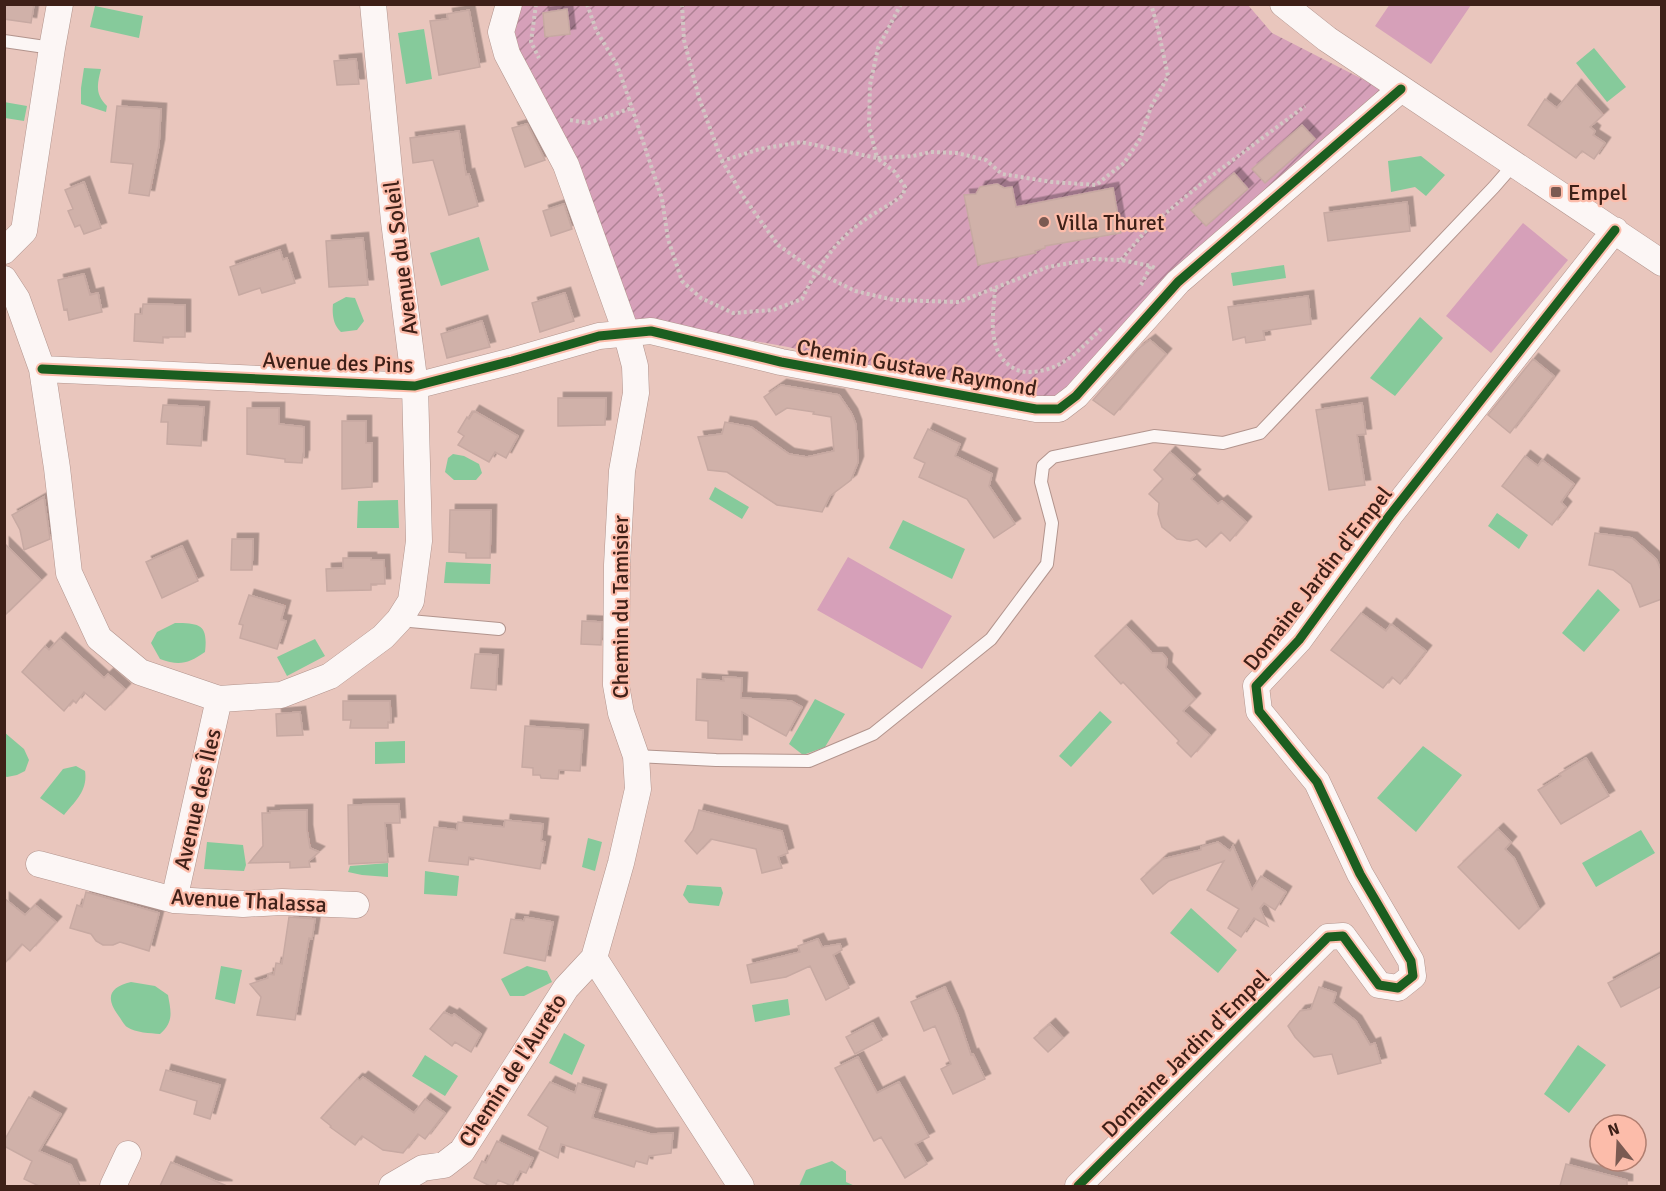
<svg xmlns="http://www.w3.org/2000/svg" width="1666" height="1191" font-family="Signika,sans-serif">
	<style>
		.grass { fill: #d6a0b9 }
		.garden { fill: url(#garden-furrows) }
		.water { fill: #86ca9b }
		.building { fill: #d0b1a9; stroke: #c7a9a2; stroke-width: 1.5; filter: url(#shadow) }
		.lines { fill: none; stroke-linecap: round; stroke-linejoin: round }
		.service-casing { stroke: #b2948d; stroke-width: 14 }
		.minor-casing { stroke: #b2948d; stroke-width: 27 }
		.path { stroke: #d2c7c4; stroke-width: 4; stroke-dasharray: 3 3; stroke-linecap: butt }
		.service { stroke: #fcf6f5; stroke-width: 12 }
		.minor { stroke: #fcf6f5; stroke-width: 26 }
		.cycleway-casing { stroke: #fcbcaa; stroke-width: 13 }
		.cycleway { stroke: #1b5e20; stroke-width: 9 }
		.poi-dot { fill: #7a5a52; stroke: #fcbcaa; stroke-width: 2 }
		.labels { text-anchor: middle; stroke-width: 4.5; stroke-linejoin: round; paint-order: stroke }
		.poi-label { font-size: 22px; fill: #3e2018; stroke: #fcbcaa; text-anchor: start }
		.street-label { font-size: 22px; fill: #3e2018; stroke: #fcbcaa }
	</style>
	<defs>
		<pattern id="garden-furrows" width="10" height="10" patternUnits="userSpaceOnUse" patternTransform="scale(1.5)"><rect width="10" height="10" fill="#d6a0b9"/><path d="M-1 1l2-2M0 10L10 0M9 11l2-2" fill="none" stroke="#af8295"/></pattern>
		<filter id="shadow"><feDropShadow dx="5.5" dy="-5.5" stdDeviation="0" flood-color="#0004"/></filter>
	</defs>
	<rect width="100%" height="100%" fill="#e9c6bd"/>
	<path class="grass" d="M1390,4H1471V5L1431,64L1375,26Z
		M1523,223L1568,260L1491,353L1446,316Z
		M848,557L952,616L922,669L817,610Z"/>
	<path class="garden" d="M518,4L1248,5L1272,33L1378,87L1380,94L1059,399L1033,403L788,347L632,319L508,33Z"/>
	<path class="water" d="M95,6L143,16L139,38L90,27Z
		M424,29L432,79L406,84L398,33Z
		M1594,48L1626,87L1607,102L1576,63Z
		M84,68L101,69C97,85 95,94 107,106L106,112L81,104V88Z
		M4,102L27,106L24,121L5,118Z
		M1421,156L1445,175L1426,196L1415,187L1391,192L1388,161Z
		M479,237L489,270L441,286L430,253Z
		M1284,265L1286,278L1233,286L1231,273Z
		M346,297L355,298L364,321L357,330L341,332C333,325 332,314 333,304Z
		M1420,317L1443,338L1395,396L1370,378Z
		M453,454L464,456L479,464L482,473L476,480H454L445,472L448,458Z
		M715,487L749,507L742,519L709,499Z
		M398,500L399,528H357L358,501Z
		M1497,513L1528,535L1519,549L1488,526Z
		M903,520L965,549L952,579L889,548Z
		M446,562L491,564L490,584L444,583Z
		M1598,589L1620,610L1584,652L1562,633Z
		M175,623C201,623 208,625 205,652C188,664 179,666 160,659L151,643L157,632Z
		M315,639L325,656L287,676L277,657Z
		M815,699L845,714L825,747L803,755L789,744Z
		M1100,711L1112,722L1071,767L1059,756Z
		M4,732L24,749L29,760L25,771L17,775L7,777L4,776Z
		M405,741V763L375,764V742Z
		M1423,746L1462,775L1416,832L1377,798Z
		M76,766L85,771C88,791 75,801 64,815L40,798L63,769Z
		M1641,830L1655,853L1596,887L1582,863Z
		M588,838L602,842L595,871L582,867Z
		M207,842L243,845L246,865L244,871L204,869Z
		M388,863V877L362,875L348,872L350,866Z
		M425,871L459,876L457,896L424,894Z
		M687,885L721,887L723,893L719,906L689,903L683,895Z
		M1191,908L1237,950L1218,973L1170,933Z
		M221,966L242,970L235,1004L215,999Z
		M527,966L547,971L552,982L524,996H510L501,979Z
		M131,982L155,986L168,995C171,1012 174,1022 160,1034C150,1033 136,1033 127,1027C124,1025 121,1019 118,1015C105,997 110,987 131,982Z
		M788,999L790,1015L755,1022L752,1005Z
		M564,1033L585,1045L572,1075L549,1063Z
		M1578,1045L1606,1065L1569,1113L1544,1094Z
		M425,1055L458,1076L445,1096L412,1076Z
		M832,1161L846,1171V1182L855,1186H799L806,1170Z"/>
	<path class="building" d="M4,4H34L31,23L4,19Z
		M567,9L570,34L545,37L543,13Z
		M469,10L480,67L439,75L430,21L448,19L447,14Z
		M356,59L359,84L337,85L334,61Z
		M1576,85L1603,115L1590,127L1595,131L1593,135L1605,143L1594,159L1582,151L1576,158L1528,125L1545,99L1557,108Z
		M117,106L161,109L159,145L149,196L129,193L133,164L111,162Z
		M527,124L545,160L525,167L512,128Z
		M1302,125L1315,139L1265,183L1252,169Z
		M459,131L466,175L469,174L478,206L449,215L433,160L413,163L410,138Z
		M1234,173L1248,189L1206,226L1191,210Z
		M84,182L101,228L84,234L80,225L75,227L68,211L73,209L65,190Z
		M997,184L1004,188L1012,187L1016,207L1113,188L1121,233L1045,246V248L1035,251L1036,253L978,265L964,195L976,194L980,187Z
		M1407,202L1410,231L1328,241L1324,213Z
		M564,204L572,229L551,236L543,211Z
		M363,238L368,285L329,287L326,241Z
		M280,250L283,260L287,258L295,283L262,293L260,288L239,295L230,267Z
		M84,274L90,295L98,293L102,312L69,320L67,309L64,310L58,280Z
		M565,293L574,321L540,332L532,303Z
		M1308,296L1311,324L1263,331L1265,340L1246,343L1245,337L1233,340L1228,307Z
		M143,304L185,305V337H163V343L134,341L135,314H142Z
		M482,321L490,347L447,358L441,334Z
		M1150,340L1166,354L1114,415L1093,400L1138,349Z
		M1533,359L1554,376L1510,433L1488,415Z
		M781,385L839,395L852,414L856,425L858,462L851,480L830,496L822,512L777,505L727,472L708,470L698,437L722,434L725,422L751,427L789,454L807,457L834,451L831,417L813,414L814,412L787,408L776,415L764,397Z
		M558,398H606L605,425L558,426Z
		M1362,403L1366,434L1357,435L1365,485L1329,490L1316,410Z
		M163,405L204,407L201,446L167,444L168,422H161Z
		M247,408H279V424L304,427V455L303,454L302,463L285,462V459L247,454Z
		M474,411L518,436L506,458L495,452L489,462L458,445L464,436L458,432L467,417L469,419Z
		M342,421H366V443H372V487L342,489Z
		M928,429L960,444L955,456L992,474L989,486L1015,524L994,538L967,499L919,477L925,463L914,458Z
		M1170,452L1195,475L1191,479L1218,504L1222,501L1246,522L1230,541L1221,532L1206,547L1197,539L1190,541L1177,539L1162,527L1158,514L1159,503L1149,494L1163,479L1154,470Z
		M1525,456L1538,466L1542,460L1574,484L1561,502L1566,507L1552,525L1502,486Z
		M44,497L50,539L24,550L20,530L12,515Z
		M450,510H491L490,558H466V553L449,552Z
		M1595,533L1632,538L1656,559L1662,572V599L1640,607L1631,584L1613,570L1589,565Z
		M232,539H253L252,570H231Z
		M4,543L41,580L4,616Z
		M182,546L198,581L162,598L146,562Z
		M343,558H371V560H384L385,584H371V590L327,591L326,569L343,568Z
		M249,595L285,606L281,620L286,621L277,649L240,638L243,625L239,624Z
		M1361,613L1386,631L1391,624L1426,651L1400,684L1392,677L1383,688L1331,650Z
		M582,621L602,622L601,645L581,644Z
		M1126,626L1152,653H1162L1167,659L1166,668L1195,699L1183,711L1210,735L1191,757L1177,743L1179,741L1123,682L1121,684L1095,656Z
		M60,638L104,678L108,674L125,689L105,710L84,692L76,703L73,700L64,711L22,672L45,646L49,650Z
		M475,654L498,655L496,690L471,688Z
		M723,677L742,678L741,698L791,701L802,707L786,736L742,712V740L708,738V721L696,720L697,679L724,681Z
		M343,701H390L391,722H388V728H350L351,720H343Z
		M300,712L303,735L277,736L276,714Z
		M525,726L583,730L580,771L559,770L558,779L541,778L540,775H533V768L522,767Z
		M1586,758L1609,796L1561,824L1538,790L1561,776L1559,774Z
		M399,804L400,823H385L388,862L349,864L348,805Z
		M307,810V830L310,848L319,852L309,861L310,867L290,868V862L249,863L263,846L262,813H270V811Z
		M699,810L782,831L788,853L778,857L782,868L762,873L756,849L711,839L697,854L685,841L693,830Z
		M505,820L543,824L541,841L545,842L540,869L469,857L468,865L429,861L434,827L457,830L458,822L504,827Z
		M1498,829L1511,842L1505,849L1514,858L1539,909L1519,929L1458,867Z
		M1218,842L1230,851L1233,846L1252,890L1261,876L1286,892L1275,910L1264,903L1260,908L1268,926L1254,918L1241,937L1228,928L1239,909L1207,890L1224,861L1169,881L1153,894L1141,879L1163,859L1201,850V847Z
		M86,892L159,913L149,951L120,942L113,945H103L96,941L91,934L70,928L77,905L82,907Z
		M4,898L25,915L35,905L56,922L30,951L22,944L4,964Z
		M289,917L315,919L312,939L309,938L295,1020L257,1015L261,997L250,984L268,978V974L274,975L276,963L282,964Z
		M525,917L553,922L545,961L504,953L511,919L524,921Z
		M818,939L822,947L840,944L842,950L833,955L849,988L826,1000L810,966L786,977L751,983L747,965L800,952L798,946Z
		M1662,954V986L1621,1007L1608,983Z
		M945,987L958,1016L971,1055L973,1054L985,1079L953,1094L941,1069L951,1064L935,1026L924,1031L911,1002Z
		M1319,987L1336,993L1333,1003L1356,1021L1370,1045L1375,1043L1381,1063L1338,1074L1332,1054L1314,1057L1295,1037L1288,1026L1300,1011L1311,1009Z
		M444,1012L452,1016L454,1014L481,1034L471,1052L455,1042L452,1046L430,1029Z
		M873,1023L882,1040L855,1054L846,1037Z
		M1050,1024L1063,1038L1048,1052L1034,1038Z
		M858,1057L877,1093L899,1082L929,1137L915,1144L927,1164L905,1178L881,1137L874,1141L835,1068Z
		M166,1070L220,1085L210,1119L194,1114L197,1101L160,1090Z
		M363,1077L414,1113L425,1099L445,1113L425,1139L418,1134L403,1153L383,1150L362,1136L355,1145L330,1127L331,1126L321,1118L357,1079L360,1080Z
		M550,1082L575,1093L578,1083L601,1090L592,1118L651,1134L673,1133L671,1153L649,1156L647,1164L636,1161L634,1167L561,1144L558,1158L539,1149L548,1127L528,1115Z
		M29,1097L61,1114L39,1151L71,1165L80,1186H39L24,1179L32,1161L4,1146V1141Z
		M497,1141L533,1158L526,1173L520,1171L512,1186L498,1180L495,1186H490L474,1178L482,1161L486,1163Z
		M171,1162L227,1186H160Z
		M1566,1164L1627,1180V1186H1560Z"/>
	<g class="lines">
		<defs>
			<path id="service" d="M4,41L52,48
				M399,620L499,629
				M636,756L716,760L809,761L873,734L991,639L1047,564L1052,523L1041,482L1043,466L1053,457L1154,436L1223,443L1260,433L1494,187L1514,164"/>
			<path id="minor" d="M509,4L501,32L507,54L566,165L626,332L635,366L636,393L622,471L617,565L616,685L621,713L636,756L638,789L621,863L594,958L741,1186
				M1283,4L1327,39L1662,263
				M4,251L24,231L52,48L60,4
				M4,279L17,299L42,369L57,468L69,573L99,638L140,672L219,699L281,695L330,676L383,637L399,620L411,601L419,541L415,386L394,221L373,4
				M42,369L415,386L512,361L599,336L651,331L781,362L1036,409H1059L1076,396L1178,282L1401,89
				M39,864L174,900L243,904L282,902L356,905
				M174,900L219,699
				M113,1186L128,1154
				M392,1186L423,1168L444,1165L462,1151L566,988L594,958
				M1078,1186L1328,937L1343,936L1379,985L1398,988L1413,976L1411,961L1360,874L1317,782L1259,711L1256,686L1299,640L1390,515L1615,230"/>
		</defs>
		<use href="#service" class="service-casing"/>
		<use href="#minor" class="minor-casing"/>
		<path class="path" d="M536,4L531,42L539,58
			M587,4L596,30L617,65L629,99L662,199L668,239L682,281L701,298L733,313L773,310L802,299C816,270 833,244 859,224C873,213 889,206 903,195L905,187L895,172L877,158L801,142L760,149L722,161
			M682,4L684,40L699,98L722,161L745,199L778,245L815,271L855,291L894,300L959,302L1048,267L1093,259L1121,260L1151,266L1157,269
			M901,4L878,48L870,85L869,126L877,158L913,156L931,152L957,153L986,160L1002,174L1052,182L1096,185L1124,163L1140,139L1151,107L1168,76L1158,29L1151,4
			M570,120L588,123L632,108
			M1121,260L1149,227L1201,184L1305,106
			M1141,285L1151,266
			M995,289C993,316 986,354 1015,369C1025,374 1040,372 1051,368C1071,361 1087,342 1102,328"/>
		<use href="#service" class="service"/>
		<use href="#minor" class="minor"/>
		<defs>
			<path id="cycleway" d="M42,369L415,386L512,361L599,336L651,331L781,362L1036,409H1059L1076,396L1178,282L1401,89
				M1078,1186L1328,937L1343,936L1379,985L1398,988L1413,976L1411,961L1360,874L1317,782L1259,711L1256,686L1299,640L1390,515L1615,230"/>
		</defs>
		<use href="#cycleway" class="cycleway-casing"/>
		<use href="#cycleway" class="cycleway"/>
	</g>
	<g class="poi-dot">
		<rect x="1550" y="186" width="12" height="12" rx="3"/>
		<circle cx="1044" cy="222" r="6"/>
	</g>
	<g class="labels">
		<g class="poi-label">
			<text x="1568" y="200">Empel</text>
			<text x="1056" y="230">Villa Thuret</text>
		</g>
		<g class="street-label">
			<text transform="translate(400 258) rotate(-97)" y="8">Avenue du Soleil</text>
			<text transform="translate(338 362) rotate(2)" y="8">Avenue des Pins</text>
			<text transform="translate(917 367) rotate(10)" y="8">Chemin Gustave Raymond</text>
			<text transform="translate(1317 578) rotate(-52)" y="8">Domaine Jardin d'Empel</text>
			<text transform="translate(620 607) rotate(-90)" y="8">Chemin du Tamisier</text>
			<text transform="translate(197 799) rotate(-77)" y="8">Avenue des Îles</text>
			<text transform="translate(249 900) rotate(3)" y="8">Avenue Thalassa</text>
			<text transform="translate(1185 1053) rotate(-45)" y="8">Domaine Jardin d'Empel</text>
			<text transform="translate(512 1070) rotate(-57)" y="8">Chemin de l'Aureto</text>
		</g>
	</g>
	<rect width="1666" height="1191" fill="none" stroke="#3e2018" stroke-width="12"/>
	<g transform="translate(1618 1143) rotate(342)"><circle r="28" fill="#fcbcaa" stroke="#b07e70" stroke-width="1.5"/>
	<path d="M0-4.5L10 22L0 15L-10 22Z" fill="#7a5a52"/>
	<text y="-9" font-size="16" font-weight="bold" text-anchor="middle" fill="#3e2018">N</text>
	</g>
</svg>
